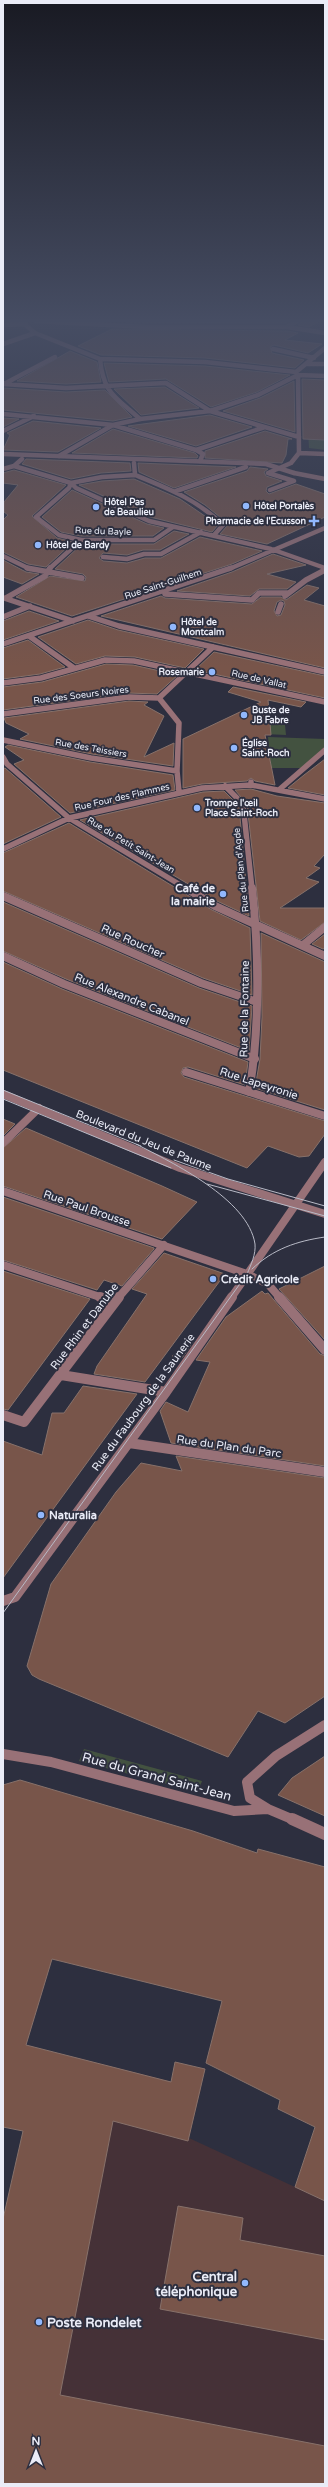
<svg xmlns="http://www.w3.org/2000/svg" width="328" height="2487" font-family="'Varela Round',sans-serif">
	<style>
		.commercial { fill: #453137 }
		.green { fill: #435240 }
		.building { fill: #78554a; stroke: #87716a; fill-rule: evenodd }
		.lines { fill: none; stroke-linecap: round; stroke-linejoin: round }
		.pedestrian-far3 { stroke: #987177; stroke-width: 4.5 }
		.pedestrian-far2 { stroke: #987177; stroke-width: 5.5 }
		.pedestrian-far1 { stroke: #987177; stroke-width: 8 }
		.pedestrian { stroke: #987177; stroke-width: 10 }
		.minor-far2 { stroke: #987177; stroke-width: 4.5 }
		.minor-far1 { stroke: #987177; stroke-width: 10 }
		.minor { stroke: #987177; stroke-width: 12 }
		.tram { stroke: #b8bac6; stroke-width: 1 }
		.poi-dot { fill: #91b8fd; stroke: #2d2f3f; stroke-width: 1.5 }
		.labels { text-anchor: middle; stroke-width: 4; stroke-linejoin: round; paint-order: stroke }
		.far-poi-label { font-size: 9px; font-weight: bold; fill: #eaecf7; stroke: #2d2f3f; text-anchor: start }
		.far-street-label { font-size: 9px; fill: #eaecf7; stroke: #2d2f3f }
		.poi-label { font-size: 11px; font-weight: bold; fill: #eaecf7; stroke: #2d2f3f; text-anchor: start }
		.street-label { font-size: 11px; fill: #eaecf7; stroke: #2d2f3f }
		.near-street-label { font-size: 13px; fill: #eaecf7; stroke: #2d2f3f }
		.near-poi-label { font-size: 13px; font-weight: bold; fill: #eaecf7; stroke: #2d2f3f; text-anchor: end }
	</style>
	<rect width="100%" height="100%" fill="#2d2f3f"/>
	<path class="commercial" d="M74,2057L201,2089L189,2138L325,2201V2484H3L32,2249Z"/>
	<path class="green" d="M308,431H312L311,439L325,440V450L309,448Z
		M267,725H285L286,735L264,734Z
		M268,737L325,739V750L305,768H271Z
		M84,1749L202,1781L198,1792L79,1761Z"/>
	<path class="building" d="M132,318H294L286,323L125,322Z
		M306,318H325L309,327L298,325Z
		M112,329L287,331L298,333L285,340L322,344L308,353L274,345L270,347L272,353L304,360L295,368L205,358L101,355L78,346Z
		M70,351L97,362L101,382L66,384L17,381Z
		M104,363L205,366L290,375L257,392L211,407L166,379L109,382Z
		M302,379L325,380V440L303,439Z
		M294,381L295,432L223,411L260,398Z
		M165,387L199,408L141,415L114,389Z
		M3,388L66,392L105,390L132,417L113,421L3,410Z
		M210,415L252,427L196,446L128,426Z
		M3,418L19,419L3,427Z
		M33,421L101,428L58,452L3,450L10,435L7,433Z
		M113,429L195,453L198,456L197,458L72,453Z
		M265,431L292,439H288L286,455L282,463L205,458V451Z
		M26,459L130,463L131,471L101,473L71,479L22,464Z
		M138,463L236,467L174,488L139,472Z
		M250,467L268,469L264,472L266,476L282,481L267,487L266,491L269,494L296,484L325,494V517L267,544L220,534L227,526L226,522L205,505L184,492L247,471Z
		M14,470L66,485L32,516L57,538L73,542L46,567L28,564L3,552V520L8,515L4,512V502L18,485L3,483V473Z
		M134,479L180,499L218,525L212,532L150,517L79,485L102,481Z
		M72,490L147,524L164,528L153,536H81L61,532L42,517Z
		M174,531L189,534L160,550H143L127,555L103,553L99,558L103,561L127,563L145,558H161L200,537L262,551L232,564L72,616L16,597L50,576L85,581L86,577L83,574L55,569L82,544H154Z
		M273,554L306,565L267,574L296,582L287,589H259L250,596L177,591L232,572Z
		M3,560L26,572L39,574L22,584L3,577Z
		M307,585L319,588L304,600L325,606V668L101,616L161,596L165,598L252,604L261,597H281L286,600ZM281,600L284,601L285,605L281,615L277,616L274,611L277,602Z
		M29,611L59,621L3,640V621Z
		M88,620L118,630L204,649L185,668L135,657L105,656L76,664L38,637Z
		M28,640L65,667L40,674L3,679V648Z
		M214,652L325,676V698L195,670Z
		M106,664L133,665L178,675L157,694L128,693L3,710V687L42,682Z
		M233,687L306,702L301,707L268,700L271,735H265L275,785L255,781L251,778L247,781L202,784L183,788V739L261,702L228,692Z
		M129,701L148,702L144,705L164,716L144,757L174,743L173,766L92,754L20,739L29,734L6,723L4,718Z
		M8,745L90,762L173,775L175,790L70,813L14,764L24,760L5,747Z
		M325,759V795L288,788L304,775Z
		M5,768L61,817L3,844V769Z
		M251,789L277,796L325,803V854L314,866L320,868L306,878L319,882L280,908H325V922L301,940L260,921L247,804L235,790Z
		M224,791L239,806L249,916L217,901L80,820L203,792Z
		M69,823L212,910L250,928L252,995L203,978L3,891V853Z
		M3,902L199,988L252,1006L249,1051L66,979L3,951Z
		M261,933L325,962V1110L255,1088L260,1059L262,1017Z
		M325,934V948L323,949L312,944Z
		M3,962L62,989L248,1062L245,1085L188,1067L183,1068L181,1073L184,1077L325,1121V1134L309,1156L299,1157L268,1146L247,1168L3,1070Z
		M3,1119L15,1124L3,1136Z
		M26,1128L162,1186L197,1202L162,1239L3,1186V1148Z
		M3,1197L154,1248V1249L122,1286L104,1280L97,1290L3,1260Z
		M164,1253L225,1274L145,1382L94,1374L97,1366L147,1294L132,1289Z
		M325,1266V1340L279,1289Z
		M3,1271L90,1299L8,1410L3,1409Z
		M262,1291L265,1294L268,1293L320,1354L325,1356V1466L171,1443L160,1411L166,1402L188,1412L210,1362L196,1360L226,1317Z
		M195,1339L182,1358L172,1356Z
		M83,1386L137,1394L3,1578V1441L42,1455L52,1413H64Z
		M176,1456L325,1478V1696L285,1723L258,1711L228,1757L39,1679L32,1675L27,1666L51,1584L116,1492L141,1463L182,1471Z
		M325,1756V1816L278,1795L292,1778Z
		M20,1780L193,1831L257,1853L258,1849L325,1867V2201L295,2187L315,2127L278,2109L280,2100L206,2063L222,2001L52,1959L26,2045L171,2082L175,2062L205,2069L188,2141L113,2121L60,2395L325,2446V2484H3V2219L23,2131L3,2127V1785Z
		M178,2206L243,2218L240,2240L325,2256V2340L160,2309Z"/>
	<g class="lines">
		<path class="pedestrian-far3" d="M17,318L35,333L100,359
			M35,321L146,327H287L325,333
			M3,325L26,324
			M287,327L302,318
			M3,344L35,333
			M273,349L314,358
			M100,359L205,362L296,372
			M100,359C103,394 117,398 140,419
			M307,364H325
			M296,372L325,348
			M298,375L299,453
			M3,384L66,388L166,383L210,411L299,437
			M4,384L55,357
			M3,414L113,425L140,419L210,411L258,395L298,375L325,376
			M3,431L34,416
			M196,450L265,427
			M299,453L325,454
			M59,456L113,425L196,450L203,454L200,461
			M134,463L135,475L102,477L71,483L69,488L36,517L59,535L81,540H154L173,527
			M14,466L22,459
			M3,469L14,466L71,483L76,488L149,521L271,549L325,568
			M294,473L325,479
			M135,475C167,488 198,500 223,525L214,535
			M270,490L294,481L268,473L291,463L299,453
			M176,491L246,467
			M3,556L30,569
			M103,557L127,559L144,554H161L201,532
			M49,569L81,540
			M229,569L325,528"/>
		<path class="pedestrian-far2" d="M27,568L82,578
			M165,594L252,600L259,593H287
			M285,596L306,580L325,570
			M4,598L73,621
			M6,598L45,576L50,568
			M278,612L281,604
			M88,616L119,626L325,672
			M3,617L30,606
			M29,636L74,668
			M3,644L231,568
			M3,683L41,678L105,660L134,661L325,702
			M159,698L179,723L177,771L179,792
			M3,714L129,697L159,698L213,647
			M3,740L91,758L177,771
			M3,757L7,764L69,818L187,889
			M251,782V785L325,799
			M225,786L243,804L252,889
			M280,789L325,750
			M3,849L69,818L202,788L251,785"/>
		<path class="pedestrian-far1" d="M186,888L215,906L325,956
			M3,896L201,983L257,1002
			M303,945L325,927
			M3,956L64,984L255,1059
			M186,1072L325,1116
			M249,1092C260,1031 259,950 252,888
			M3,1094L180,1168L325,1214
			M3,1143L39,1108
			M3,1191L247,1274L268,1284L280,1298
			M3,1265L103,1298
			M118,1298L164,1245
			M231,1298L325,1162"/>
		<path class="pedestrian" d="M100,1297L115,1302
			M279,1297L325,1350
			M61,1375L166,1392
			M3,1415L24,1422L119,1297
			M129,1443L325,1472
			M15,1597L166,1392L232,1297
			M3,1601L15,1597"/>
		<path class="minor-far2" d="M3,454L266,464L294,473"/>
		<path class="minor-far1" d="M3,1754L51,1762L234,1811L268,1809L294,1820
			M268,1809L250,1798L247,1782L276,1756L325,1725"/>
		<path class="minor" d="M292,1819L325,1834"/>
		<path class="tram" d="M3,1090L141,1146
			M3,1099L171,1168
			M174,1160L228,1179L325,1206
			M207,1184L325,1216
			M252,1269C273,1249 297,1241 325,1237
			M3,1613L247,1274C251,1265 256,1254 255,1244C248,1199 173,1163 136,1144"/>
	</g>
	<linearGradient id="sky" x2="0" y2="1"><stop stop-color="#191a23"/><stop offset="0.48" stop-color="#464d63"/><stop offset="1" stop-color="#464d63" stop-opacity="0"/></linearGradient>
	<rect width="328" height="667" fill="url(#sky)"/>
	<g class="poi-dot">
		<circle cx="246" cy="506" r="4"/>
		<circle cx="96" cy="507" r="4"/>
		<path d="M312 515h4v4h4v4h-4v4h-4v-4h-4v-4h4z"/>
		<circle cx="38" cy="545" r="4"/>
		<circle cx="173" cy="627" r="4"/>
		<circle cx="212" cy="672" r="4"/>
		<circle cx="244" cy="715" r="4"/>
		<circle cx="234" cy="748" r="4"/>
		<circle cx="197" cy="808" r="4"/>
		<circle cx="223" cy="894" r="4"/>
		<circle cx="213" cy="1279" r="4"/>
		<circle cx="41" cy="1515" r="4"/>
		<circle cx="245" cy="2283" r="4"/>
		<circle cx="39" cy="2322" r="4"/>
	</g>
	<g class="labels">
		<g class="far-poi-label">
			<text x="104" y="505">Hôtel Pas<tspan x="104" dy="10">de Beaulieu</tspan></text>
			<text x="254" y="509">Hôtel Portalès</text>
			<text x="306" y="524" text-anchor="end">Pharmacie de l'Ecusson</text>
			<text x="46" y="548">Hôtel de Bardy</text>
			<text x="181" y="625">Hôtel de<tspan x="181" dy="10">Montcalm</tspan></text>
			<text x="204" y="675" text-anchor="end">Rosemarie</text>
			<text x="252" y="713">Buste de<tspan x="252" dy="10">JB Fabre</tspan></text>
			<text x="242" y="746">Église<tspan x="242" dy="10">Saint-Roch</tspan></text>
			<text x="205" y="806">Trompe l'œil<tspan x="205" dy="10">Place Saint-Roch</tspan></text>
		</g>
		<g class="far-street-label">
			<text transform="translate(103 531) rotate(2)" y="3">Rue du Bayle</text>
			<text transform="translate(163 584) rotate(-18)" y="3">Rue Saint-Guilhem</text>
			<text transform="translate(259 679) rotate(13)" y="3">Rue de Vallat</text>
			<text transform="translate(81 695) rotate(-7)" y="3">Rue des Soeurs Noires</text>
			<text transform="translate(91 748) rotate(10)" y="3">Rue des Teissiers</text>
			<text transform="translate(122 797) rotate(-13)" y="3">Rue Four des Flammes</text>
			<text transform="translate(131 845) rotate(31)" y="3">Rue du Petit Saint-Jean</text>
			<text transform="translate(241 870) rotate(-96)" y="3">Rue du Plan d'Agde</text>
		</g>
		<g class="poi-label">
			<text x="215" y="892" text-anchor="end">Café de<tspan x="215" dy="13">la mairie</tspan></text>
			<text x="221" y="1283">Crédit Agricole</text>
			<text x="49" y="1519">Naturalia</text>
		</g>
		<g class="street-label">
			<text transform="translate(133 941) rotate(24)" y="4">Rue Roucher</text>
			<text transform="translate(132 999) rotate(22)" y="4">Rue Alexandre Cabanel</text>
			<text transform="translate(244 1009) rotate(-89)" y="4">Rue de la Fontaine</text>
			<text transform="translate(259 1083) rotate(18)" y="4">Rue Lapeyronie</text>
			<text transform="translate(144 1140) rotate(22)" y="4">Boulevard du Jeu de Paume</text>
			<text transform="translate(87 1208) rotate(19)" y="4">Rue Paul Brousse</text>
			<text transform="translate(84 1326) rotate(-53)" y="4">Rue Rhin et Danube</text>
			<text transform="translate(143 1402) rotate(-54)" y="4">Rue du Faubourg de la Saunerie</text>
			<text transform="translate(229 1446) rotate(8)" y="4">Rue du Plan du Parc</text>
		</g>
		<g class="near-street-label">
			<text transform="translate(157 1776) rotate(15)" y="5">Rue du Grand Saint-Jean</text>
		</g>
		<g class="near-poi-label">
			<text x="237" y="2281">Central<tspan x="237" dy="15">téléphonique</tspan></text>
			<text x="47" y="2327" text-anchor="start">Poste Rondelet</text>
		</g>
	</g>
	<rect width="328" height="2487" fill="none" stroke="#eaecf7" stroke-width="8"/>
	<g transform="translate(36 2451)" stroke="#2d2f3f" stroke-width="3" paint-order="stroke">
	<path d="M0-3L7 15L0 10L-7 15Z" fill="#eaecf7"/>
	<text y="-6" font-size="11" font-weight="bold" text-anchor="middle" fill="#eaecf7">N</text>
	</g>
</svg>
